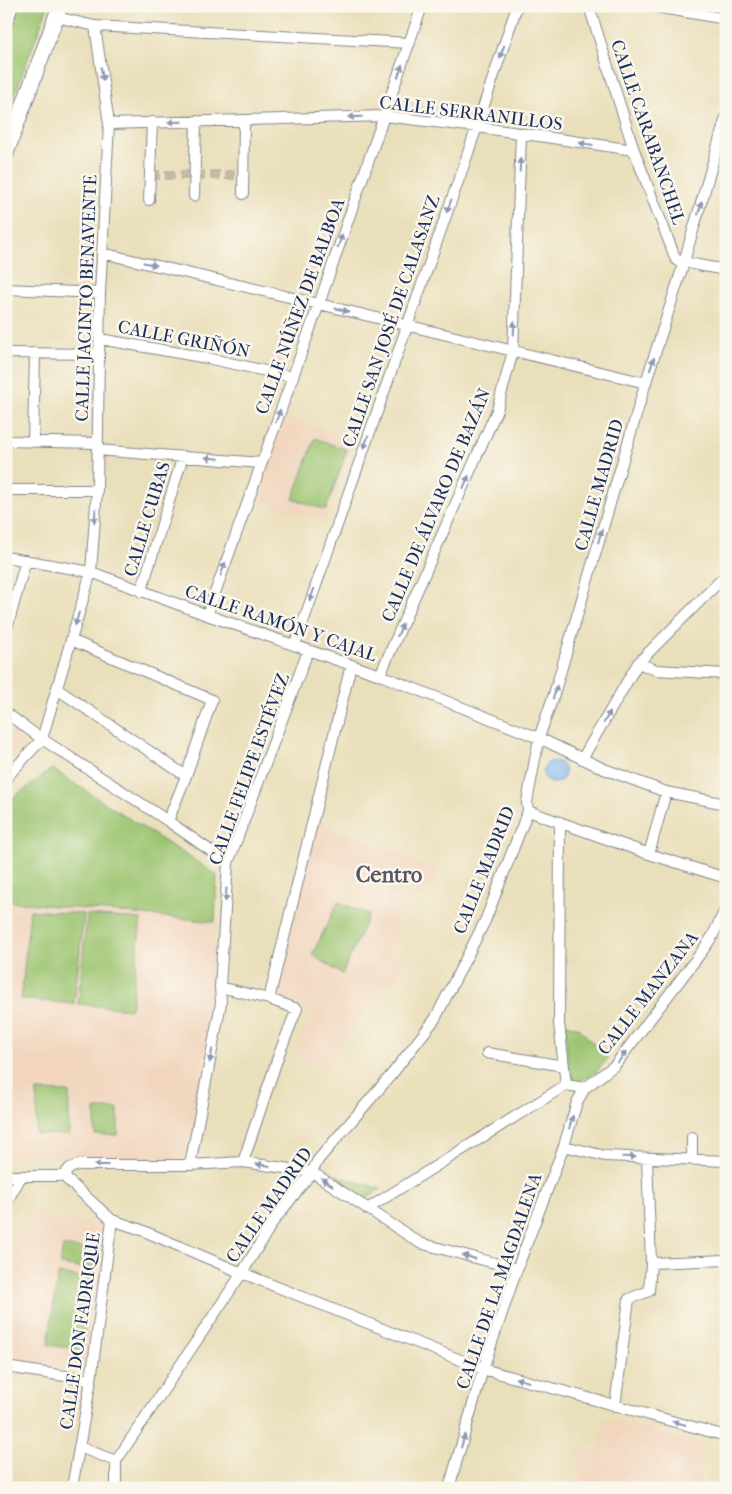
<svg xmlns="http://www.w3.org/2000/svg" width="732" height="1494" font-family="'IM FELL French Canon',serif">
	<style>
		.built { fill: #f1d5bd }
		.green { fill: #9cc571; stroke: #5c7a68 }
		.water { fill: #81b5ef; stroke: #4e72a6 }
		.lines { fill: none; stroke-linecap: round; stroke-linejoin: round }
		.street-tunnel { stroke: #c1bca8; stroke-width: 10; stroke-dasharray: 10 5; stroke-linecap: butt }
		.street-casing { stroke: #82878c; stroke-width: 12 }
		.secondary-casing { stroke: #82878c; stroke-width: 17 }
		.street { stroke: #fff; stroke-width: 10 }
		.secondary { stroke: #fff; stroke-width: 15 }
		.oneway { fill: #8d97ae }
		.labels { text-anchor: middle; stroke-width: 5; stroke-linejoin: round; paint-order: stroke }
		.street-label { font-size: 18px; fill: #1b2f5e; stroke: #fbf7ec }
		.district-label { font-size: 22px; font-weight: bold; fill: #565664; stroke: #fbf7ec }
	</style>
	<rect width="100%" height="100%" fill="#fbf7ec"/>
	<filter id="ink" filterUnits="userSpaceOnUse"><feTurbulence type="fractalNoise" baseFrequency=".02" numOctaves="2"/><feDisplacementMap in="SourceGraphic" scale="10" xChannelSelector="R" yChannelSelector="G"/><feConvolveMatrix kernelMatrix="1 2 1 2 8 2 1 2 1" color-interpolation-filters="sRGB"/></filter>
	<filter id="wash" filterUnits="userSpaceOnUse"><feTurbulence type="fractalNoise" baseFrequency=".0096" numOctaves="4" result="noise"/><feDisplacementMap in="SourceGraphic" scale="20" xChannelSelector="R" yChannelSelector="G"/><feGaussianBlur stdDeviation="1.12" result="paint"/><feColorMatrix in="noise" values="0 0 0 0 0 0 0 0 0 0 0 0 0 0 0 0 0 1.4 0 .05"/><feComposite in="paint" operator="in"/></filter>
	<g filter="url(#wash)">
		<rect width="100%" height="100%" fill="#eadfbb"/>
		<path class="built" d="M284,416L353,440L324,523L255,499Z
			M6,730L24,742L6,760Z
			M317,820L414,861L439,869L432,888L411,879L392,927L401,932L391,956L405,963L394,986L384,982L378,995L336,1049L341,1051L329,1069L293,1055L314,1010L271,996Z
			M6,901L215,922L211,992L215,994L185,1158L6,1157Z
			M27,1211L102,1225L105,1231L86,1370L6,1359V1256L26,1226Z
			M603,1419L704,1445L701,1456L698,1488H579L578,1466H581V1463L576,1462L579,1447L599,1451Z"/>
		<path class="green" d="M21,6H48L6,117V46Z
			M315,438L347,450L326,510L293,499Z
			M52,769L217,875L215,922L6,901V803Z
			M338,902L369,915L342,974L312,955Z
			M30,910L84,914L74,1004L21,999Z
			M87,915L141,919L131,1009L78,1004Z
			M565,1023L579,1028L608,1059L595,1073L575,1083L568,1063Z
			M37,1091L69,1092V1135L36,1134Z
			M95,1109H118V1135H95Z
			M328,1173L381,1189L364,1199L325,1175Z
			M63,1246L96,1251L93,1270L60,1265Z
			M58,1274L92,1279L83,1350L48,1345Z"/>
		<path class="water" d="M543 772a11 11 0 1 1 22 0a11 11 0 1 1-22 0Z"/>
	</g>
	<g filter="url(#ink)">
		<g class="lines">
			<path class="street-tunnel" d="M150,175H244"/>
			<defs>
				<path id="street" d="M589,6L634,150L676,260L698,265L726,270
					M650,6L726,19
					M56,17L95,26L410,43
					M109,124L384,116L477,127L634,150
					M243,194L244,120
					M194,196L196,121
					M149,200L152,122
					M102,253L319,304L646,383
					M6,289L100,293
					M100,339L207,358L293,377
					M6,353L99,354
					M6,441L98,443
					M33,442L35,353
					M97,450L261,463
					M6,490H97
					M6,557L91,572L207,615L380,675L539,738L604,769L666,792L726,804
					M141,592L183,456
					M207,615L319,304L422,6
					M6,632L26,560
					M71,640L212,700L186,776L168,821
					M295,645L467,156L517,6
					M638,663L656,670L726,674
					M380,675L497,410L513,351L521,135
					M57,689L186,776
					M6,713L42,739L168,821L228,863
					M582,759L638,663L726,575
					M6,778L42,739L91,572L97,490L100,293L109,124L95,26
					M528,811L649,854L726,878
					M560,822L559,1023L566,1085
					M649,854L666,792
					M220,987L269,999L297,1009L279,1054L243,1162
					M269,999L351,665
					M487,1053L564,1066
					M692,1137V1159
					M564,1146L605,1156L726,1161
					M190,1165L221,1003L220,987L228,863L308,651
					M6,1176H63L112,1220L139,1229L242,1273L483,1369L726,1436
					M63,1176L70,1168L78,1165H190L243,1162L312,1172L420,1243L517,1269
					M6,1203L21,1177
					M367,1209L566,1085L585,1088
					M651,1263L726,1260
					M6,1367L91,1380
					M615,1406L629,1299L649,1291L651,1263L647,1158
					M79,1447L116,1461
					M116,1461L242,1273L273,1222L312,1172L318,1160L392,1074L435,1019L485,921L528,811L527,802L539,738L554,694L645,385L681,272L726,117
					M116,1461V1488
					M72,1488L91,1380L112,1220
					M449,1488L483,1369L517,1269L564,1146L577,1102L585,1088L615,1065L700,954L712,937L726,908"/>
				<path id="secondary" d="M6,19L10,6
					M6,153L60,6"/>
			</defs>
			<use href="#street" class="street-casing"/>
			<use href="#secondary" class="secondary-casing"/>
			<use href="#street" class="street"/>
			<use href="#secondary" class="secondary"/>
		</g>
		<defs><path id="oneway-solid" d="M-6-.8H1V-3.2L6.5 0L1 3.2V.8H-6Z" transform="scale(1.25)"/></defs>
		<g class="oneway">
			<use href="#oneway-solid" transform="translate(502 52) rotate(109)"/>
			<use href="#oneway-solid" transform="translate(400 71) rotate(-71)"/>
			<use href="#oneway-solid" transform="translate(102 74) rotate(82)"/>
			<use href="#oneway-solid" transform="translate(355 117) rotate(178)"/>
			<use href="#oneway-solid" transform="translate(175 122) rotate(178)"/>
			<use href="#oneway-solid" transform="translate(586 144) rotate(-172)"/>
			<use href="#oneway-solid" transform="translate(520 165) rotate(-88)"/>
			<use href="#oneway-solid" transform="translate(449 206) rotate(110)"/>
			<use href="#oneway-solid" transform="translate(700 208) rotate(-74)"/>
			<use href="#oneway-solid" transform="translate(340 241) rotate(-71)"/>
			<use href="#oneway-solid" transform="translate(150 264) rotate(13)"/>
			<use href="#oneway-solid" transform="translate(342 310) rotate(14)"/>
			<use href="#oneway-solid" transform="translate(514 328) rotate(-88)"/>
			<use href="#oneway-solid" transform="translate(652 364) rotate(-72)"/>
			<use href="#oneway-solid" transform="translate(278 416) rotate(-70)"/>
			<use href="#oneway-solid" transform="translate(366 442) rotate(109)"/>
			<use href="#oneway-solid" transform="translate(212 458) rotate(-175)"/>
			<use href="#oneway-solid" transform="translate(466 482) rotate(-66)"/>
			<use href="#oneway-solid" transform="translate(95 516) rotate(94)"/>
			<use href="#oneway-solid" transform="translate(600 536) rotate(-74)"/>
			<use href="#oneway-solid" transform="translate(223 569) rotate(-71)"/>
			<use href="#oneway-solid" transform="translate(312 595) rotate(109)"/>
			<use href="#oneway-solid" transform="translate(77 619) rotate(106)"/>
			<use href="#oneway-solid" transform="translate(400 630) rotate(-66)"/>
			<use href="#oneway-solid" transform="translate(555 692) rotate(-73)"/>
			<use href="#oneway-solid" transform="translate(607 717) rotate(-61)"/>
			<use href="#oneway-solid" transform="translate(226 895) rotate(94)"/>
			<use href="#oneway-solid" transform="translate(211 1056) rotate(101)"/>
			<use href="#oneway-solid" transform="translate(622 1057) rotate(-54)"/>
			<use href="#oneway-solid" transform="translate(571 1122) rotate(-74)"/>
			<use href="#oneway-solid" transform="translate(629 1157) rotate(2)"/>
			<use href="#oneway-solid" transform="translate(101 1165) rotate(180)"/>
			<use href="#oneway-solid" transform="translate(263 1165) rotate(-172)"/>
			<use href="#oneway-solid" transform="translate(327 1182) rotate(-146)"/>
			<use href="#oneway-solid" transform="translate(469 1257) rotate(-165)"/>
			<use href="#oneway-solid" transform="translate(522 1380) rotate(-164)"/>
			<use href="#oneway-solid" transform="translate(679 1423) rotate(-165)"/>
			<use href="#oneway-solid" transform="translate(463 1441) rotate(-74)"/>
		</g>
	</g>
	<g class="labels">
		<g class="street-label">
			<text transform="translate(471 113) rotate(7)" y="6">CALLE SERRANILLOS</text>
			<text transform="translate(648 132) rotate(71)" y="6">CALLE CARABANCHEL</text>
			<text transform="translate(86 298) rotate(-88)" y="6">CALLE JACINTO BENAVENTE</text>
			<text transform="translate(300 306) rotate(-70)" y="6">CALLE NÚÑEZ DE BALBOA</text>
			<text transform="translate(391 321) rotate(-71)" y="6">CALLE SAN JOSÉ DE CALASANZ</text>
			<text transform="translate(184 339) rotate(11)" y="6">CALLE GRIÑÓN</text>
			<text transform="translate(599 485) rotate(-74)" y="6">CALLE MADRID</text>
			<text transform="translate(436 505) rotate(-67)" y="6">CALLE DE ÁLVARO DE BAZÁN</text>
			<text transform="translate(147 519) rotate(-73)" y="6">CALLE CUBAS</text>
			<text transform="translate(281 623) rotate(19)" y="6">CALLE RAMÓN Y CAJAL</text>
			<text transform="translate(249 769) rotate(-70)" y="6">CALLE FELIPE ESTÉVEZ</text>
			<text transform="translate(484 870) rotate(-68)" y="6">CALLE MADRID</text>
			<text transform="translate(648 993) rotate(-52)" y="6">CALLE MANZANA</text>
			<text transform="translate(269 1205) rotate(-55)" y="6">CALLE MADRID</text>
			<text transform="translate(499 1281) rotate(-71)" y="6">CALLE DE LA MAGDALENA</text>
			<text transform="translate(80 1331) rotate(-82)" y="6">CALLE DON FADRIQUE</text>
		</g>
		<g class="district-label">
			<text x="389" y="882">Centro</text>
		</g>
	</g>
	<rect width="732" height="1494" fill="none" stroke="#fbf7ec" stroke-width="25"/>
</svg>
